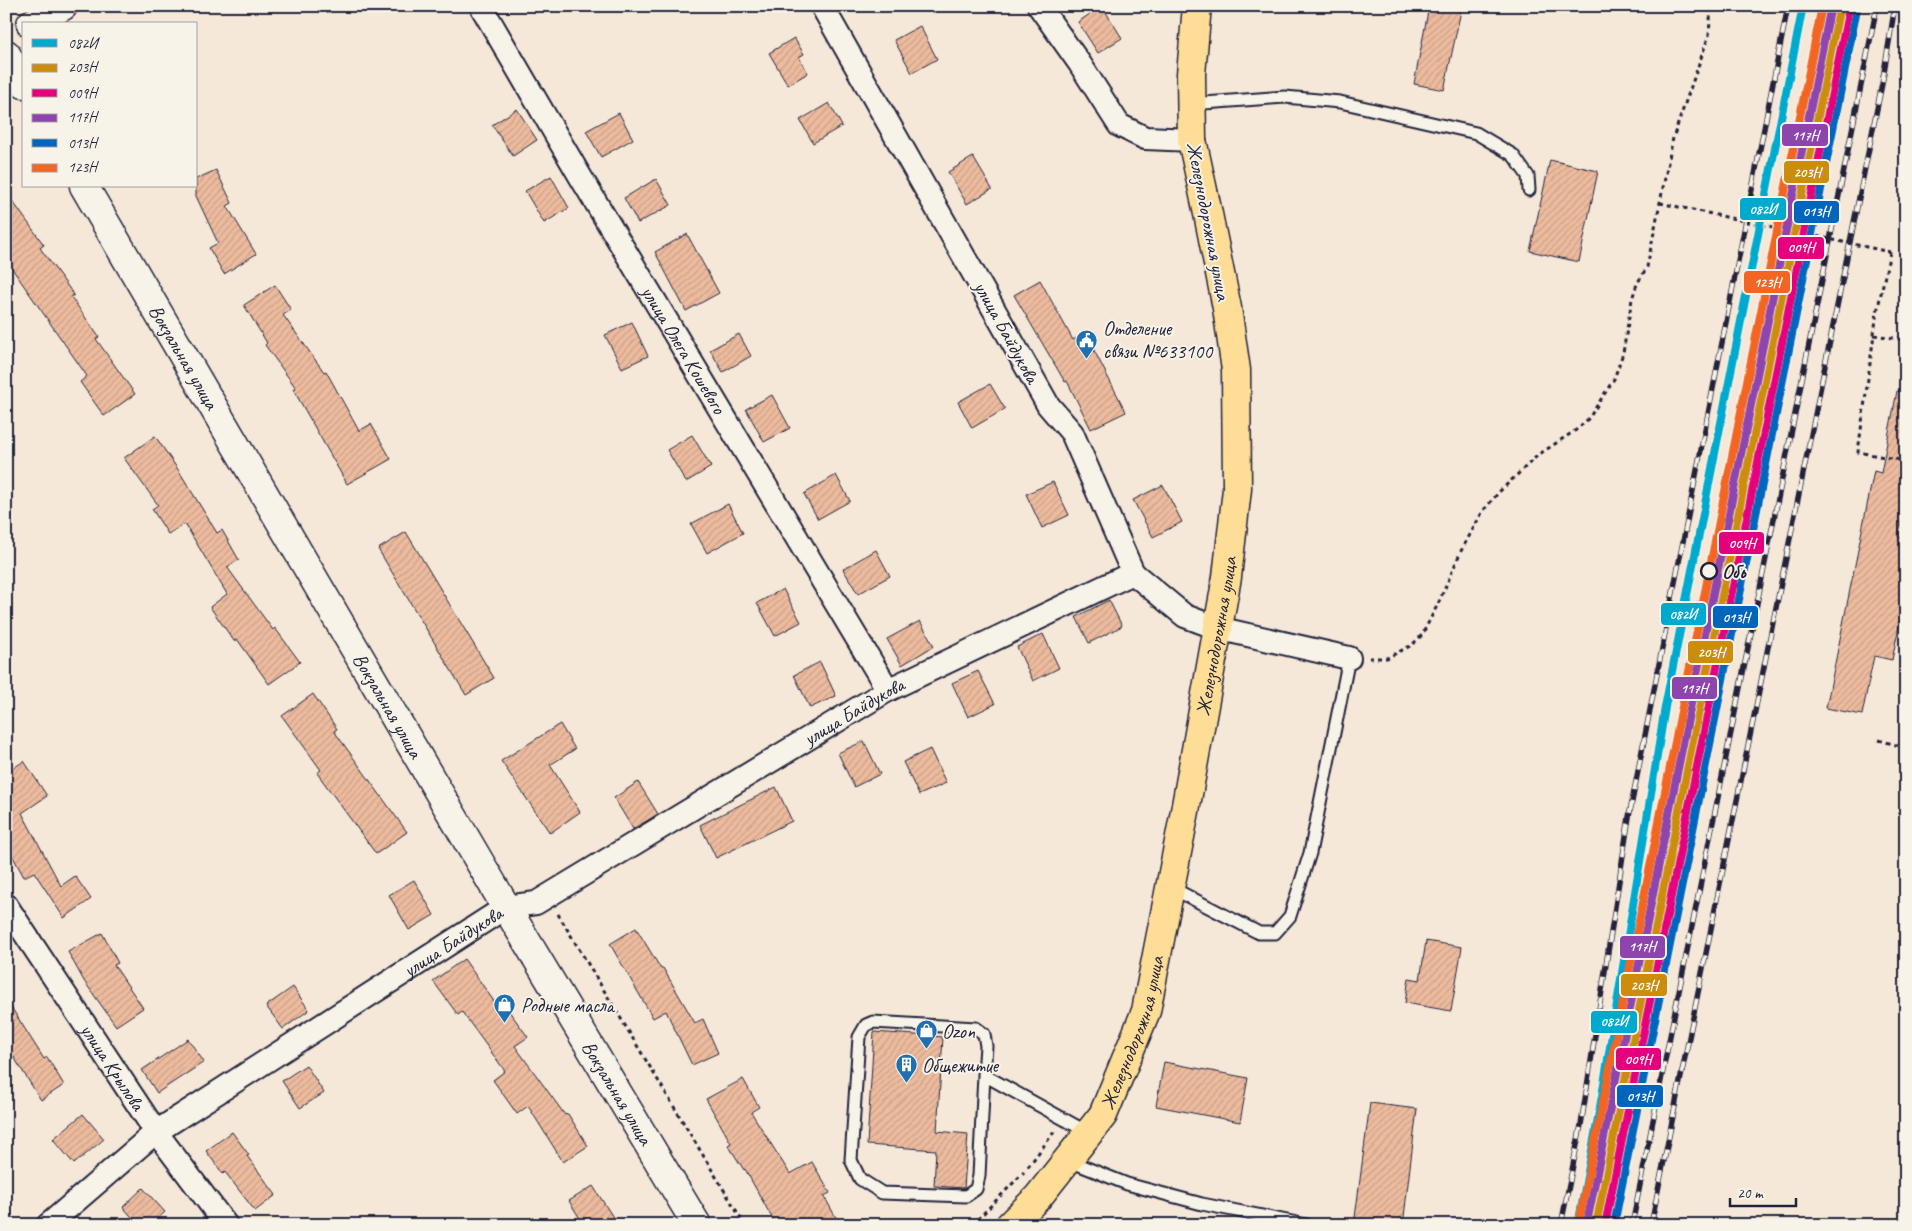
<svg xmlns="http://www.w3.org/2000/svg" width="1912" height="1231" font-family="Caveat,sans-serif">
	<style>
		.building { fill: url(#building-hatch); stroke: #22223b }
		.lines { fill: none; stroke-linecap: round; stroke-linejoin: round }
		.lane-casing { stroke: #22223b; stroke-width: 15 }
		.street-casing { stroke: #22223b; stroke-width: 26 }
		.secondary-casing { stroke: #22223b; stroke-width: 31 }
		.primary-casing { stroke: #22223b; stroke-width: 31 }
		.path { stroke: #22223b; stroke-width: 3; stroke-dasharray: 4 4; stroke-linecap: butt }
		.lane { stroke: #f7f3e8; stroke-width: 11 }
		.street { stroke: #f7f3e8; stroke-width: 22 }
		.secondary { stroke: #f7f3e8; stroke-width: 28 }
		.primary { stroke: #fedd96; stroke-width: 28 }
		.rail-casing { stroke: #22223b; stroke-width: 5.5 }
		.rail { stroke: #f7f3e8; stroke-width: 4; stroke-dasharray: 11; stroke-linecap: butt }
		.path-bridge { stroke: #22223b; stroke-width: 3; stroke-dasharray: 4 4; stroke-linecap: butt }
		.rail-1-casing { stroke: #f7f3e8; stroke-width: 11 }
		.rail-2-casing { stroke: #f7f3e8; stroke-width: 11 }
		.rail-3-casing { stroke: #f7f3e8; stroke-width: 11 }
		.rail-4-casing { stroke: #f7f3e8; stroke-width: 11 }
		.rail-5-casing { stroke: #f7f3e8; stroke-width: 11 }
		.rail-6-casing { stroke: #f7f3e8; stroke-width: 11 }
		.rail-1 { stroke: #00a9ce; stroke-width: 8 }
		.rail-2 { stroke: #cc8c0c; stroke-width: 8 }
		.rail-3 { stroke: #e5007d; stroke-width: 8 }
		.rail-4 { stroke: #8e44ad; stroke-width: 8 }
		.rail-5 { stroke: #0065bd; stroke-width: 8 }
		.rail-6 { stroke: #f26522; stroke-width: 8 }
		.stop-dot { fill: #f7f3e8; stroke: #22223b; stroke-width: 2.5 }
		.labels { text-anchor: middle; stroke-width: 4; stroke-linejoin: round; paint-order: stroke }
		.street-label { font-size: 20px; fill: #22223b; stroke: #f7f3e8 }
		.poi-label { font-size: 20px; fill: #22223b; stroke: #f7f3e8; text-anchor: start }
		.stop-label { font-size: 20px; font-weight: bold; fill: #22223b; stroke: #f7f3e8; text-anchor: start }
		.line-badge { stroke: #f7f3e8; stroke-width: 2 }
		.badge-label { font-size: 14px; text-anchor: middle; font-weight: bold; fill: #fff }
	</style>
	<defs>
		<pattern id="building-hatch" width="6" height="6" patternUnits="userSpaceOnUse" patternTransform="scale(1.25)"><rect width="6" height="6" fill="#edbb9e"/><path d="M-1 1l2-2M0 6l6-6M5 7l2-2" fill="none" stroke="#cba089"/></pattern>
	</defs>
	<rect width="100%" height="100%" fill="#f5e8d9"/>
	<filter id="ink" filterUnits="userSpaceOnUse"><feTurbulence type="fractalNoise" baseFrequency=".02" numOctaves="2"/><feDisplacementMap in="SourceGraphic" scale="10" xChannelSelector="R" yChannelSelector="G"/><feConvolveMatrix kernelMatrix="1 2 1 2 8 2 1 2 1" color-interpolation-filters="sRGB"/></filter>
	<g filter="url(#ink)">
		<path class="building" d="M1102,6L1122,38L1098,53L1078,22Z
			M1429,6H1462L1444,90L1414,84Z
			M920,26L937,59L912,73L894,40Z
			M794,38L804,54L799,57L808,73L788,85L769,53Z
			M829,103L842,126L813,143L800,120Z
			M517,109L537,140L513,156L492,125Z
			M619,113L633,139L601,157L586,131Z
			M973,157L992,189L967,204L948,172Z
			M1550,160L1598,171L1579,262L1530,251Z
			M216,170L232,203L227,206L256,254L224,274L209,248L218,243L196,196V179Z
			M551,176L569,208L544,223L525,191Z
			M656,179L671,205L638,223L624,198Z
			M6,192L44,245L40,248L74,295L71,297L99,337L96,339L135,394L104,416L80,382L87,376L6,260Z
			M687,234L719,293L686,311L655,252Z
			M1040,280L1073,340L1085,333L1126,412L1091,429L1067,381L1065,382L1014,295Z
			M275,285L291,310L283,315L324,372L326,371L359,431L371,424L391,459L347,484L293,389L296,388L265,345L267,343L244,305Z
			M632,322L648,356L622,368L605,335Z
			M739,334L751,356L723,372L710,350Z
			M990,384L1005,409L972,428L958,402Z
			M1897,391L1906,392V500L1898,537L1906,539V592L1892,660L1874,656L1862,715L1826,708L1874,471L1881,473Z
			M772,395L790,428L764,442L746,409Z
			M692,435L711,467L686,482L667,450Z
			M155,436L179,471L217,533L222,530L239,560L227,567L273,630L275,628L300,662L269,684L237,639L234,641L210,607L227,594L185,524L168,534L152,509L158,505L124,458Z
			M836,475L850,501L818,519L804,494Z
			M1053,482L1069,515L1042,528L1026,494Z
			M1163,485L1182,522L1153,537L1133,500Z
			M728,504L743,533L707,553L691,524Z
			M406,532L494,678L466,695L378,549Z
			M876,550L890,576L858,594L843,569Z
			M783,589L801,622L775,636L757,603Z
			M1109,600L1122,626L1089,643L1076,617Z
			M920,621L934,646L902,665L887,639Z
			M1043,634L1059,668L1033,681L1017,647Z
			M820,662L836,696L810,708L794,675Z
			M978,671L995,704L968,717L952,683Z
			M313,694L337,729L334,731L407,832L376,854L317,773L321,770L282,716Z
			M560,724L575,749L550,765L580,812L550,833L501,761Z
			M864,741L880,774L854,787L838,753Z
			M930,749L946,783L919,795L903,762Z
			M24,761L47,796L22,813L61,886L75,876L91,899L64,918L34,872L24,877L6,844V773Z
			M638,782L658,814L633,829L614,798Z
			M776,787L792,821L716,858L700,825Z
			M414,880L434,915L409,930L389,895Z
			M636,928L661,969L663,968L695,1023L703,1019L718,1053L692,1065L666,1011L653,1018L610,944Z
			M102,933L118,963L114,965L143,1008L116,1026L84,981L68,952Z
			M1426,941L1462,947L1451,1011L1405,1003L1409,978L1420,980Z
			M464,959L498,1007L503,1003L528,1037L515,1046L565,1115L568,1114L588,1146L563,1162L528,1106L517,1114L493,1080L505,1071L462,1012L458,1015L433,981Z
			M293,987L309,1010L283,1029L266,1006Z
			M6,999L44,1059L47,1057L64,1085L41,1100L6,1045Z
			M874,1032L943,1037L937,1131L968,1134L964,1188L934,1186L936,1150L867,1145Z
			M188,1039L204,1062L157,1093L142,1070Z
			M1164,1062L1248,1078L1240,1122L1156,1106Z
			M306,1065L324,1093L300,1108L282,1081Z
			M743,1079L759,1107L751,1112L790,1174L812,1162L830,1193L824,1196L840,1225H776L745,1169L744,1170L728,1145L731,1143L706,1099Z
			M1370,1103L1417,1109L1403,1225H1354Z
			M83,1114L104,1139L74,1164L53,1139Z
			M232,1132L249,1155L247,1156L276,1195L255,1211L225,1172L223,1174L206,1151Z
			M593,1186L618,1225H584L569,1201Z
			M143,1188L165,1212L151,1225H139L123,1207Z"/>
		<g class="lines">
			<defs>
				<path id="lane" d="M1191,104L1285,97L1340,102L1476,133L1513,155L1528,176L1529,190
					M1170,887L1259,933H1275L1290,916L1310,853L1349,658
					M984,1075L979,1176L976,1189L966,1196L882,1193L860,1179L851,1160L859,1037L866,1025L873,1022L976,1028L984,1034L986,1046L984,1075L1089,1133
					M1067,1160L1127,1184L1202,1204L1307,1225"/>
				<g id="street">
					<path id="s1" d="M481,6L580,176L888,690"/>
					<path d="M1039,6L1080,64L1119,125L1145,138L1192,140"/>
					<path d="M1133,573L1185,616L1217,628L1349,658"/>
					<path id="s2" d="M6,905L156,1132L226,1225"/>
					<path id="s3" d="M48,1225L156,1132L506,907L536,903L888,690L1133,573L1072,433L1048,405L822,6"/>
				</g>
				<g id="secondary">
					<path d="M31,24L63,6"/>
					<path d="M6,54L24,84"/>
					<path id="s4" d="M84,186L506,907L697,1225"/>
				</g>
				<g id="primary">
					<path id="s5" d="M1010,1225L1038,1197L1103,1115L1146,1011L1185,811L1227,577L1237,489L1236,370L1227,308L1207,209L1192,140L1191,74L1197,6"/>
				</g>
			</defs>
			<use href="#lane" class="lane-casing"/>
			<use href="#street" class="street-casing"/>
			<use href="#secondary" class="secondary-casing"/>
			<use href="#primary" class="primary-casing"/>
			<path class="path" d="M1890,252L1877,312L1858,452L1906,461
				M1764,297L1779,227
				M1874,335L1906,340
				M1369,658H1387L1412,645L1422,635L1438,604L1461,551L1483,511L1499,492L1538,455L1576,430L1589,418L1614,379L1623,353L1632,299L1637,284L1647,267L1673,138L1709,35L1711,6
				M1879,740L1906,748
				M558,914L745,1225
				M1028,1167L1054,1132
				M972,1225L1024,1172"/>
			<use href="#lane" class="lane"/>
			<use href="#street" class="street"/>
			<use href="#secondary" class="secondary"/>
			<use href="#primary" class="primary"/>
			<defs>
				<path id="rail" d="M1561,1225L1581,1125L1629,817L1788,6
					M1632,1225L1877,6
					M1651,1225L1882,84L1895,6"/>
			</defs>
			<use href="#rail" class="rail-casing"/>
			<use href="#rail" class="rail"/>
			<path class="path-bridge" d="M1660,203L1890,252"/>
			<defs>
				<path id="rail-1" d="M1578,1225L1602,1096L1665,707L1803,6"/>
				<path id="rail-2" d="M1596,1225L1840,6"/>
				<path id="rail-3" d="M1605,1225L1849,8"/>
				<path id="rail-4" d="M1587,1223L1831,6"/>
				<path id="rail-5" d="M1614,1225L1857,9"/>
				<path id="rail-6" d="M1579,1222L1822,6"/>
			</defs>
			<use href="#rail-1" class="rail-1-casing"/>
			<use href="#rail-2" class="rail-2-casing"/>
			<use href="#rail-3" class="rail-3-casing"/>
			<use href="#rail-4" class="rail-4-casing"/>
			<use href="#rail-5" class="rail-5-casing"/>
			<use href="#rail-6" class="rail-6-casing"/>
			<use href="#rail-1" class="rail-1"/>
			<use href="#rail-2" class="rail-2"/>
			<use href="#rail-3" class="rail-3"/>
			<use href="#rail-4" class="rail-4"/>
			<use href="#rail-5" class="rail-5"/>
			<use href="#rail-6" class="rail-6"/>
		</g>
	</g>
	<defs>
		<symbol id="civic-pin" viewBox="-11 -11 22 30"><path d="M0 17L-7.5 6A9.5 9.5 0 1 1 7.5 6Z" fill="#1f6fb2" stroke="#f7f3e8"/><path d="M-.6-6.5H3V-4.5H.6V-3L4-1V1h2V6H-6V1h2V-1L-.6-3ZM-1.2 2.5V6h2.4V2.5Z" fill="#fff"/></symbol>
		<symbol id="shop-pin" viewBox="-11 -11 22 30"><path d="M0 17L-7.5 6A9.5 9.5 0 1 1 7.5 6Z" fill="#1f6fb2" stroke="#f7f3e8"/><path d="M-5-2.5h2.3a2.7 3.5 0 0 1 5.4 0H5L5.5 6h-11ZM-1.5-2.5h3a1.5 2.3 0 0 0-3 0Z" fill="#fff"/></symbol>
		<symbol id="building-pin" viewBox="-11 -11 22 30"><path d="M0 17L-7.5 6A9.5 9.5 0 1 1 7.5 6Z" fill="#1f6fb2" stroke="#f7f3e8"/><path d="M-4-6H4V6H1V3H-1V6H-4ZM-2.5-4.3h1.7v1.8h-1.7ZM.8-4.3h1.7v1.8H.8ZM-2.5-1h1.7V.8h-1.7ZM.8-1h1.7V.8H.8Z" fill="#fff"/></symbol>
	</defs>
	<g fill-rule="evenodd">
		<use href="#civic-pin" x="1074" y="328" width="25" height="34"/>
		<use href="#shop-pin" x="492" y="992" width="25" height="34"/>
		<use href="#shop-pin" x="914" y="1018" width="25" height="34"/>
		<use href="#building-pin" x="894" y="1052" width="25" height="34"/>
	</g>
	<circle class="stop-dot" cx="1709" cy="571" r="8"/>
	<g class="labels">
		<g class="street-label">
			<text transform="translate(1209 221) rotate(79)" y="7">Железнодорожная улица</text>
			<text transform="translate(1007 332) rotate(61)" y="7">улица Байдукова</text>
			<text dy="7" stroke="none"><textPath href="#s1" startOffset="399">улица Олега Кошевого</textPath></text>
			<text dy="7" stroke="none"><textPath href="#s4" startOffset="198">Вокзальная улица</textPath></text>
			<text dy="7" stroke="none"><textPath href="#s5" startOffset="638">Железнодорожная улица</textPath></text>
			<text dy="7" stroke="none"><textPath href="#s4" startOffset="602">Вокзальная улица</textPath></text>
			<text dy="7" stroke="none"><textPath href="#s3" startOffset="960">улица Байдукова</textPath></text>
			<text dy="7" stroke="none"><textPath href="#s3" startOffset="495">улица Байдукова</textPath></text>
			<text dy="7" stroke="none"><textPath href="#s5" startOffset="232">Железнодорожная улица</textPath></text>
			<text dy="7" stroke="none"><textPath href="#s2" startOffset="194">улица Крылова</textPath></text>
			<text dy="7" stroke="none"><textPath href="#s4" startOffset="1052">Вокзальная улица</textPath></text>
		</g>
		<g class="poi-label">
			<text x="1103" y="335">Отделение<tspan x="1103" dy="23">связи №633100</tspan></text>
			<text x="521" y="1012">Родные масла</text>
			<text x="942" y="1038">Ozon</text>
			<text x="922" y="1072">Общежитие</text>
		</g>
		<g class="stop-label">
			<text x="1722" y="578">Обь</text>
		</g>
	</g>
	<g class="line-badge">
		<rect x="1781" y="123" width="48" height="24" rx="5" fill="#8e44ad"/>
		<rect x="1783" y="160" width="47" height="24" rx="5" fill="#cc8c0c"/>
		<rect x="1739" y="197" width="48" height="24" rx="5" fill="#00a9ce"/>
		<rect x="1793" y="200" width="47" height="24" rx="5" fill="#0065bd"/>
		<rect x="1777" y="236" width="48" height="24" rx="5" fill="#e5007d"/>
		<rect x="1743" y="270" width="48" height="24" rx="5" fill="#f26522"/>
		<rect x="1718" y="531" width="47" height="24" rx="5" fill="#e5007d"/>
		<rect x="1660" y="602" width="47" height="24" rx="5" fill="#00a9ce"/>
		<rect x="1712" y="605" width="47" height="24" rx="5" fill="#0065bd"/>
		<rect x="1687" y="640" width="47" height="24" rx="5" fill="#cc8c0c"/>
		<rect x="1671" y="676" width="47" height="24" rx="5" fill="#8e44ad"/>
		<rect x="1619" y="935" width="47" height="24" rx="5" fill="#8e44ad"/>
		<rect x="1620" y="973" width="48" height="24" rx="5" fill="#cc8c0c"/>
		<rect x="1590" y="1010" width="48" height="24" rx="5" fill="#00a9ce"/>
		<rect x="1615" y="1047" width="47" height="24" rx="5" fill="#e5007d"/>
		<rect x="1616" y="1084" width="48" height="24" rx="5" fill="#0065bd"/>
	</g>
	<g class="badge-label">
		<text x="1805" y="140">117Н</text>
		<text x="1807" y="177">203Н</text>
		<text x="1763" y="214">082И</text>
		<text x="1816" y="216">013Н</text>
		<text x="1801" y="252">009Н</text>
		<text x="1767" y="287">123Н</text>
		<text x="1742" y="548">009Н</text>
		<text x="1683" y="619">082И</text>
		<text x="1736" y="622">013Н</text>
		<text x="1711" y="657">203Н</text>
		<text x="1694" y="693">117Н</text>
		<text x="1642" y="951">117Н</text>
		<text x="1644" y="990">203Н</text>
		<text x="1614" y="1026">082И</text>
		<text x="1638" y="1064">009Н</text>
		<text x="1640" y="1101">013Н</text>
	</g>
	<rect width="1912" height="1231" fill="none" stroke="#f7f3e8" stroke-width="25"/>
	<rect x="12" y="12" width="1887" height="1206" fill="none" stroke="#22223b" stroke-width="2" filter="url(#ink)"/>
	<rect x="22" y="22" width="175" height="165" fill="#f7f3e8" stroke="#a29fa3"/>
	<rect x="32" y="39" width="25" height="8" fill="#00a9ce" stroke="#a29fa3"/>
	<text x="68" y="48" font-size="15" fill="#22223b">082И</text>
	<rect x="32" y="64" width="25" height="8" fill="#cc8c0c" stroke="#a29fa3"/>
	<text x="68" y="72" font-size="15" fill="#22223b">203Н</text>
	<rect x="32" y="89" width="25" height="8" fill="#e5007d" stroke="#a29fa3"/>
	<text x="68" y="98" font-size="15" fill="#22223b">009Н</text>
	<rect x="32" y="114" width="25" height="8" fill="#8e44ad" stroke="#a29fa3"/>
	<text x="68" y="122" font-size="15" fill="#22223b">117Н</text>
	<rect x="32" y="139" width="25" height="8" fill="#0065bd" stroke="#a29fa3"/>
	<text x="68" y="148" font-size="15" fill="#22223b">013Н</text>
	<rect x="32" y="164" width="25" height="8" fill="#f26522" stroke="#a29fa3"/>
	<text x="68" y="172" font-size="15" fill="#22223b">123Н</text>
	<path d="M1730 1198v8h66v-8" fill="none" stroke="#22223b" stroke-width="2.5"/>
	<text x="1737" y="1198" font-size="15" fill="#22223b" stroke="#f7f3e8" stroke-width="4" paint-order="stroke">20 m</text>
</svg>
